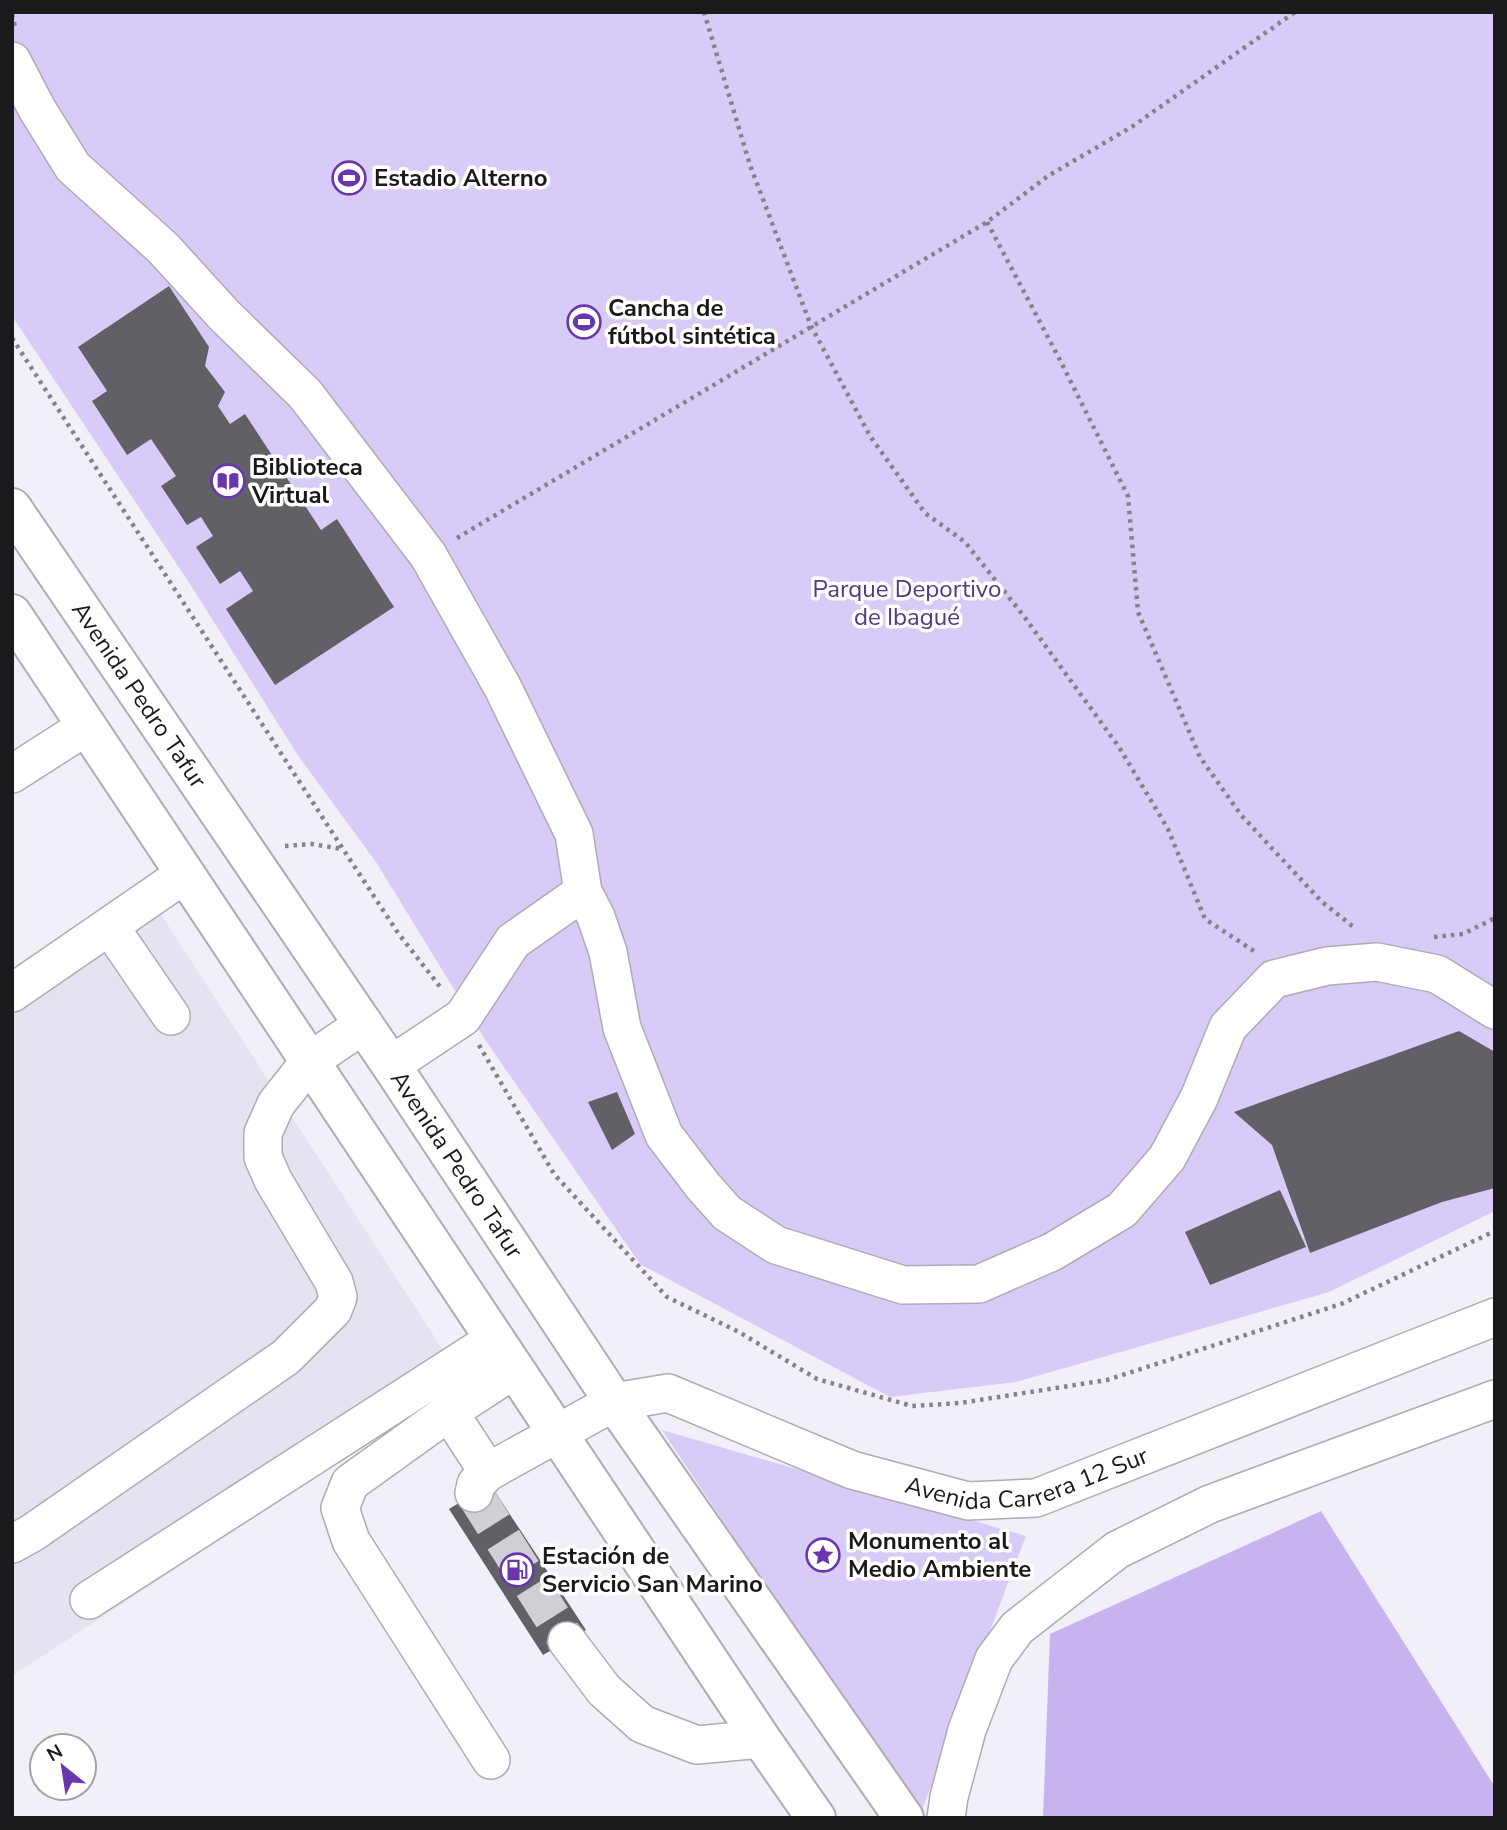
<svg xmlns="http://www.w3.org/2000/svg" width="1507" height="1830" font-family="'Nunito Sans',sans-serif">
	<style>
		.built { fill: #e7e2f2 }
		.green { fill: #d8cbf7 }
		.forest { fill: #c6b3ef }
		.building { fill: #626067 }
		.lines { fill: none; stroke-linecap: round; stroke-linejoin: round }
		.minor-tunnel { stroke: #d1cfd6; stroke-width: 37; stroke-dasharray: 37 18; stroke-linecap: butt }
		.minor-casing { stroke: #aeabb3; stroke-width: 40 }
		.major-casing { stroke: #aeabb3; stroke-width: 42 }
		.path { stroke: #858389; stroke-width: 4.5; stroke-dasharray: 3.5 5; stroke-linecap: butt }
		.minor { stroke: #fff; stroke-width: 37 }
		.major { stroke: #fff; stroke-width: 38 }
		.labels { text-anchor: middle; stroke-width: 7; stroke-linejoin: round; paint-order: stroke }
		.poi-label { font-size: 24px; font-weight: bold; fill: #1a191c; stroke: #fff; text-anchor: start }
		.park-label { font-size: 24px; fill: #53397f; stroke: #fff }
		.street-label { font-size: 24px; fill: #1a191c; stroke: #fff }
	</style>
	<rect width="100%" height="100%" fill="#f1eff7"/>
	<path class="built" d="M153,902L463,1381L12,1676V998Z"/>
	<path class="green" d="M12,12H1495V1211L1329,1292L1016,1382L890,1397L640,1264L484,1038L376,862L299,757L190,584L12,316Z
		M662,1430L1026,1536L920,1815Z"/>
	<path class="forest" d="M1321,1511L1495,1787V1818H1043L1050,1634Z"/>
	<path class="building" d="M169,286L209,347L205,366L225,392L218,406L230,424L245,414L321,530L337,519L394,607L275,685L226,609L253,591L240,571L220,584L196,547L213,536L201,517L187,525L161,486L176,476L151,439L127,455L92,401L107,391L78,347Z
		M1459,1031L1495,1052V1188L1442,1202L1310,1253L1272,1145L1234,1112Z
		M617,1092L635,1134L612,1150L588,1102Z
		M1280,1190L1306,1247L1210,1285L1185,1232Z
		M490,1484L586,1630L543,1655L449,1509Z"/>
	<g class="lines">
		<path class="minor-tunnel" d="M474,1493L567,1641"/>
		<defs>
			<g id="minor">
				<path d="M12,61L37,109L73,167L163,248L224,315L305,394L428,555L503,688L574,834L583,892L596,917L608,952L622,1028L664,1135L703,1186L727,1213L776,1245L903,1285L979,1284L1052,1252L1122,1210L1167,1158L1199,1098L1228,1027L1274,979L1327,966L1377,962L1437,974L1495,1010"/>
				<path d="M12,774L87,726"/>
				<path d="M110,927L171,1016"/>
				<path d="M12,993L185,874"/>
				<path d="M391,1065L463,1017L513,941L583,892"/>
				<path d="M449,1412L488,1472"/>
				<path id="s1" d="M474,1493L476,1484L488,1472L614,1402L668,1393L852,1470L968,1501L1036,1498L1495,1317"/>
				<path d="M12,1544L32,1533L286,1357L333,1310L338,1297L334,1282L273,1180L263,1157V1133L276,1104L310,1061L364,1024"/>
				<path d="M89,1600L495,1339"/>
				<path d="M567,1641L604,1690L642,1724L697,1745L761,1739"/>
				<path d="M491,1760L351,1541L340,1508L350,1483L449,1412L515,1369"/>
				<path d="M946,1818L949,1797L967,1730L994,1659L1017,1628L1117,1550L1210,1504L1495,1399"/>
			</g>
			<g id="major">
				<path id="s2" d="M12,508L391,1065L614,1402L904,1818"/>
				<path d="M12,614L761,1739L816,1818"/>
			</g>
		</defs>
		<use href="#minor" class="minor-casing"/>
		<use href="#major" class="major-casing"/>
		<path class="path" d="M704,12L750,165L811,326L870,436L925,513L965,542L1023,615L1119,747L1168,829L1205,919L1254,951
			M12,14L15,27
			M987,222L1060,360L1128,496L1138,612L1200,757L1241,815L1321,901L1356,929
			M12,338L343,849L398,933L441,988
			M457,538L987,222L1048,176L1133,126L1295,12
			M285,846L312,844L342,849
			M1434,937L1463,934L1495,918
			M479,1045L554,1174L667,1297L739,1332L817,1379L912,1406L960,1403L1107,1380L1341,1304L1495,1231"/>
		<use href="#minor" class="minor"/>
		<use href="#major" class="major"/>
	</g>
	<defs>
		<symbol id="stadium-ring" viewBox="-11 -11 22 22"><circle r="9.5" fill="#fff" stroke="#6936ad" stroke-width="1.5"/><path d="M0-5a6.5 5 0 1 0 0 10a6.5 5 0 1 0 0-10ZM-3.5-1.8h7v3.6h-7Z" fill="#6936ad"/></symbol>
		<symbol id="library-ring" viewBox="-11 -11 22 22"><circle r="9.5" fill="#fff" stroke="#6936ad" stroke-width="1.5"/><path d="M-6-4Q-3-5.5-.7-3.5V5Q-3 3-6 4ZM6-4Q3-5.5 .7-3.5V5Q3 3 6 4Z" fill="#6936ad"/></symbol>
		<symbol id="sight-ring" viewBox="-11 -11 22 22"><circle r="9.5" fill="#fff" stroke="#6936ad" stroke-width="1.5"/><path d="M0-6L1.8-2.2L6-1.7L2.9 1.2L3.7 5.4L0 3.3L-3.7 5.4L-2.9 1.2L-6-1.7L-1.8-2.2Z" fill="#6936ad"/></symbol>
		<symbol id="fuel-ring" viewBox="-11 -11 22 22"><circle r="9.5" fill="#fff" stroke="#6936ad" stroke-width="1.5"/><path d="M-5.5-6h7V0h2V4h1.3V-2.5L3-4.5l.8-.8L6-3V5H2.5V1h-1V6h-7ZM-4.2-4.7v3.2H.2V-4.7Z" fill="#6936ad"/></symbol>
	</defs>
	<g fill-rule="evenodd">
		<use href="#stadium-ring" x="330" y="159" width="38" height="38"/>
		<use href="#stadium-ring" x="565" y="303" width="38" height="38"/>
		<use href="#library-ring" x="209" y="462" width="38" height="38"/>
		<use href="#sight-ring" x="804" y="1536" width="38" height="38"/>
		<use href="#fuel-ring" x="498" y="1551" width="38" height="38"/>
	</g>
	<g class="labels">
		<g class="poi-label">
			<text x="374" y="186">Estadio Alterno</text>
			<text x="608" y="316">Cancha de<tspan x="608" dy="28">fútbol sintética</tspan></text>
			<text x="252" y="475">Biblioteca<tspan x="252" dy="28">Virtual</tspan></text>
			<text x="848" y="1549">Monumento al<tspan x="848" dy="28">Medio Ambiente</tspan></text>
			<text x="542" y="1564">Estación de<tspan x="542" dy="28">Servicio San Marino</tspan></text>
		</g>
		<g class="park-label">
			<text x="907" y="597">Parque Deportivo<tspan x="907" dy="28">de Ibagué</tspan></text>
		</g>
		<g class="street-label">
			<text dy="8" stroke="none"><textPath href="#s2" startOffset="226">Avenida Pedro Tafur</textPath></text>
			<text dy="8" stroke="none"><textPath href="#s2" startOffset="793">Avenida Pedro Tafur</textPath></text>
			<text dy="8" stroke="none"><textPath href="#s1" startOffset="606">Avenida Carrera 12 Sur</textPath></text>
		</g>
	</g>
	<rect width="1507" height="1830" fill="none" stroke="#1a191c" stroke-width="28"/>
	<g transform="translate(63 1767) rotate(330)"><circle r="33" fill="#ffffff" stroke="#a3a3a4" stroke-width="2"/>
	<path d="M0-5L12 26L0 18L-12 26Z" fill="#6936ad"/>
	<text y="-10" font-size="19" font-weight="bold" text-anchor="middle" fill="#1a191c">N</text>
	</g>
</svg>
